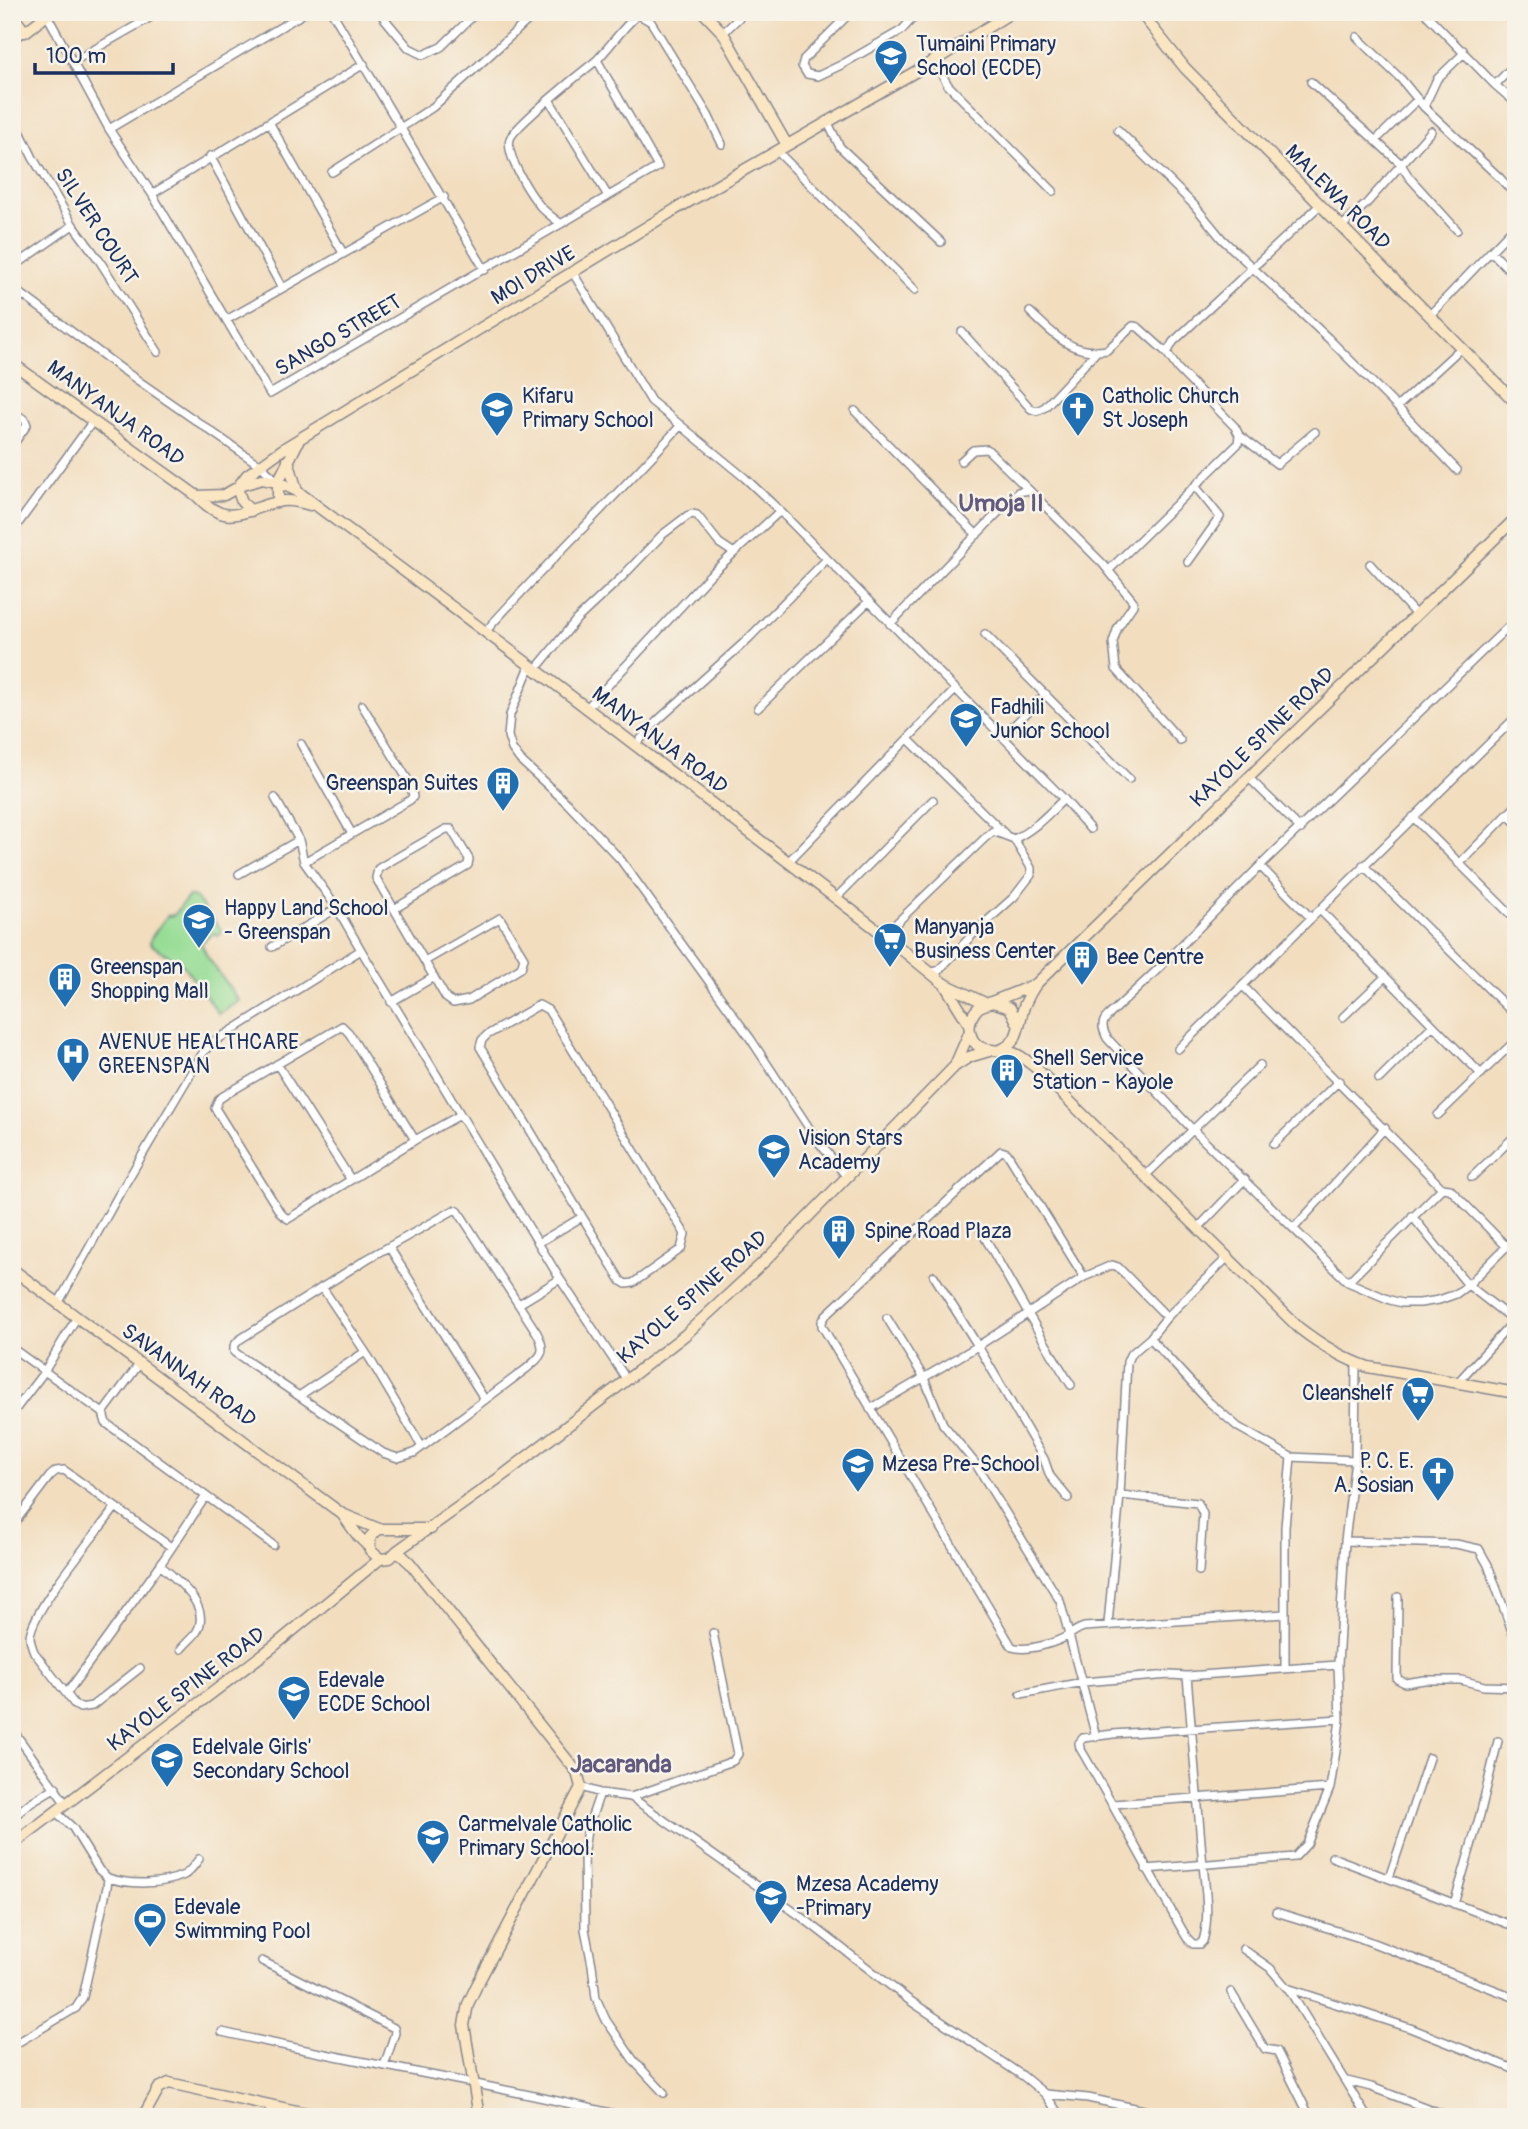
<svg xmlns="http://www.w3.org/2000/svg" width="1528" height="2129" font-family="Pangolin,sans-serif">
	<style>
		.green { fill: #98dd96; stroke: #5a867a; stroke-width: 2 }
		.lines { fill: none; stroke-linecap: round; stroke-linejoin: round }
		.street-casing { stroke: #86868e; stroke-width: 10 }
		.secondary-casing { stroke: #86868e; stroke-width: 13 }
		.street { stroke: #fff; stroke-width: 7 }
		.secondary { stroke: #fbe6c4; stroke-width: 10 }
		.labels { text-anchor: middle; stroke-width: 5; stroke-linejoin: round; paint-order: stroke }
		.poi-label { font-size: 21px; fill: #1b2f5e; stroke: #f7f3e8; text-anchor: start }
		.street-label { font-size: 21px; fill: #1b2f5e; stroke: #f7f3e8 }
		.quarter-label { font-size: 24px; font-weight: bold; fill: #61597e; stroke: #f7f3e8 }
	</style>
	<rect width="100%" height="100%" fill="#f7f3e8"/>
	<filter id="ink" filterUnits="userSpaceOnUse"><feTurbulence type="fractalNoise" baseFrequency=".0143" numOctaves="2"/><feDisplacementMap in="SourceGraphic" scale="14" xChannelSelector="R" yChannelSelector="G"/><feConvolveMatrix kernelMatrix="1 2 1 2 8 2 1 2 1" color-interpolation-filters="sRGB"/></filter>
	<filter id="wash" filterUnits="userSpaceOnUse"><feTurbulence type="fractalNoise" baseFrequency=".00686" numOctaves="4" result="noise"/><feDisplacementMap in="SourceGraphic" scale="28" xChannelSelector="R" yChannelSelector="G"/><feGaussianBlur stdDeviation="1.57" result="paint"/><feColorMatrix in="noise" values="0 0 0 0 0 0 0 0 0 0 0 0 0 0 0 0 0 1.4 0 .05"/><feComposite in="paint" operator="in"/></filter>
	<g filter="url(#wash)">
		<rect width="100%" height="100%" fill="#f2ddbe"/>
		<path class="green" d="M189,896L196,898L222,931L218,936L214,933L201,943L207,956L239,1001L219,1014L182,964L150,944L151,938L167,916L174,915Z"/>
	</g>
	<g filter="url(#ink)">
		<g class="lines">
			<defs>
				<path id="street" d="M332,12L485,270
					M379,12L409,48L423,55L441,47L477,12
					M851,12L804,59L802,66L807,74L818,76L841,65L902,30L911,20L925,12
					M1424,12L1495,85
					M47,15L109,129L152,194L270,394L658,167L597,60C611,45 621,30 636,16H641L651,22L708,115L722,144
					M723,33L745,12
					M1357,37L1401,79L1424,107L1500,178L1516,196
					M12,39L25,32
					M74,61L160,12
					M934,61L948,85L1053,191
					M1516,63L1495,85L1516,103
					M1311,82L1400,163L1409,177L1457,230
					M550,101L608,196
					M1424,107L1437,79L1464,53L1463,50
					M12,115L33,158L73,225L99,260L158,352
					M827,121L840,147L941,242
					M269,122L343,253
					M109,129L306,12
					M1118,130L1194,205L1222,239L1328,338L1397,407
					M1375,141L1418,99
					M777,151L915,290
					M210,156L282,288
					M332,172L433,107L537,12
					M152,194L364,64
					M561,224C554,218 546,213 540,206C530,194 505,155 510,139C513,127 583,71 597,60
					M1341,227L1366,204L1431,131
					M1492,252L1516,277
					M12,268L73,225
					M573,273L651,401L745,478L780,511L1064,799C1048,814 1034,830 1014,839L993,831L986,837L884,935
					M12,287L123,370L261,466L277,481
					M1030,312C1054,334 1071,356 1107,350L1133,326L1138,327L1167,353L1178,369L1235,427L1239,435L1238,444L1109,570
					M1429,316L1516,225
					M228,319L444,197
					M962,332L1031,409L1037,411L1045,407L1097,351
					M1167,353L1173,342L1319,206
					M12,411L25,420L27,425L12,446
					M855,411L977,535
					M1239,435L1277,464L1315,432
					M961,461L973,450L987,449L1029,490
					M1457,470L1397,407L1461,348
					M12,532L93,421
					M1188,562L1220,517L1195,486
					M1370,564L1416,615
					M1516,619L1260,866L1155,972L1108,1016C1100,1023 1103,1030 1107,1038L1193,1130L1348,1282L1390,1300L1402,1303H1420L1439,1300L1456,1294L1468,1285L1516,1237
					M890,624L1018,492L1029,490L1103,564L1133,601V605L1118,627L1113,642L1116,669L1180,740
					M485,632C548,561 617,496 681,425
					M985,634L1129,779
					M530,666L510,715L508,736L512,749L520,760L567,803L620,859L750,1038L817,1140L847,1177
					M536,669L577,619L622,577L662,535L687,516L692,514L697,515L719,543L734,553
					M758,708L868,602
					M586,709L710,575L780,511
					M1002,737L1046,694
					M908,739L1005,834
					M640,740L657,721L748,639L827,559
					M301,744L352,834
					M1249,778L1301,829
					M275,798L299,840L304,862L337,908L361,950
					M1064,799L1090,829
					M1507,814L1516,823
					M1413,817L1516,920
					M304,862L410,800L413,797L411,785L362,705
					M788,862L955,690
					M1459,864L1516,806
					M1363,865L1516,1016
					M1260,866L1311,918
					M239,874L299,840
					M836,898L933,800
					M394,909L468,865L469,859L451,829H446L384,865L378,869L376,878L446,998L453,1003L469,1000L521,968L524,958L500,918L425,961
					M1320,910L1481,1074
					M272,947L337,908
					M930,972L938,971L977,930L1014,897L1031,875V868L1014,839
					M1243,986L1442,1188
					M391,1002L434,977
					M539,1005L548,1010L685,1234L681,1249L633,1283L626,1284L621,1281L480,1047L482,1040L487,1035Z
					M1343,1017L1385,977
					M1178,1049L1516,717
					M277,1064L351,1180
					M1379,1079L1432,1026
					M1438,1115L1516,1040
					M415,1140L349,1033L342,1026L225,1095L219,1099L215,1108L281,1214L288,1219L415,1140L460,1115
					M1274,1144L1339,1081
					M1145,1176L1260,1065
					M1472,1177L1516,1135
					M454,1210L458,1211L537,1333C547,1352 542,1356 526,1369L414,1453L398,1458L383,1453L234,1352V1346L239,1340L367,1259Z
					M1412,1216L1468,1285L1513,1320L1516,1317
					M1198,1228L1245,1179
					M1294,1228L1385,1128
					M981,1231C1011,1282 1039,1336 1071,1385
					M538,1243L582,1217
					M389,1247L485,1400
					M934,1276L978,1346L1044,1459L1050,1476L1068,1498
					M1084,1277L1007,1153L1001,1151L826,1315L822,1322V1326L1012,1647C1027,1652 1056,1643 1069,1635C1074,1632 1077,1629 1084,1627L1285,1614
					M1348,1282L1442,1188L1450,1189L1507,1247
					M322,1287L370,1359L422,1447
					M59,1302L118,1196L204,1051L215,1041L361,950L560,1279L627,1380
					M519,1304L560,1279
					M887,1318L924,1378L943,1424L975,1463L1060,1601L1096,1737
					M1150,1338L1209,1402L1238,1427L1291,1457L1355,1460
					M12,1348L103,1413L106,1423L273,1545
					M1457,1383L1514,1321
					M299,1396L365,1352
					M870,1409L978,1346L1084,1277L1112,1265L1118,1267L1167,1317
					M103,1413L140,1363
					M12,1414L44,1372L77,1317
					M1120,1495L1198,1503L1203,1514L1199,1571
					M115,1508C96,1534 33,1608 30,1636C30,1641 32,1647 34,1652L75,1705L80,1708L92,1706L140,1668
					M12,1526L50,1476L56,1471L64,1470L171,1547
					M1345,1541L1456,1544L1479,1549L1488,1565L1516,1642
					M160,1565C177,1580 213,1607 196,1633C192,1638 185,1644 181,1649
					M1398,1597L1397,1679L1405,1683L1424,1680H1461L1484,1686L1516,1687
					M1506,1614L1516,1604
					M1108,1624L1120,1495L1127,1362L1130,1355L1150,1338L1167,1317L1227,1258
					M1285,1667V1527L1291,1457
					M1187,1676C1192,1735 1197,1795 1202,1854C1204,1881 1211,1915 1203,1941L1200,1944H1193L1187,1938C1150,1875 1117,1811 1080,1748L1079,1743L1083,1738L1113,1734L1340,1719
					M67,1693L160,1565L206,1496
					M1021,1694L1083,1682L1170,1675L1187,1676L1338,1665
					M12,1729L66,1804
					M581,1787L600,1793L631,1797L733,1761L738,1754L713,1633
					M600,1793L587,1830L584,1850L585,1929L592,1965L596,1998L606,2020L634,2061L664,2093
					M631,1797L803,1918L909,2000L1023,2076L1045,2094L1061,2117
					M1113,1804L1330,1788
					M12,1818L31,1802L56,1787
					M1332,1857L1516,1927
					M1146,1869L1295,1857L1307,1844L1330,1788L1336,1751L1340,1719L1338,1665L1345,1541L1355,1460L1356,1363
					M108,1878C130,1885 162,1885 184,1875C190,1872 195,1864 199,1859
					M1389,1878L1429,1758
					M1454,1904L1480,1815L1498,1741
					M1276,1912L1360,1938L1516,1998
					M1243,1949L1270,1968L1287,1988L1410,2028L1516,2070
					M262,1961L394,2028L395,2033L384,2066
					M1288,1988L1367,2117
					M1231,1992L1265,2049L1277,2051L1310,2117
					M222,2032C357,2063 493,2084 627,2117
					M12,2046L76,2008L83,1997L107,1887L108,1878L99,1870L73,1828L56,1812
					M1347,2081L1371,2087L1451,2117
					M1045,2094L1088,2098L1176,2117
					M269,2117L271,2105"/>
				<path id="secondary" d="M703,12L723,33L787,145
					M1140,12L1185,68L1516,403
					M12,14L25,32L51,12
					M12,363L197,496C228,529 242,510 277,502C288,499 300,502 310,505
					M288,460L297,491
					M197,496L224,495L242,485L262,479L278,482L297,491L563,690L884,935L943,983L985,1003
					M278,502V482L298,442
					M251,511L242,502L237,488L247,475L286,447L676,209L934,61L1012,12
					M1036,984L979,1007C972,1014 968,1022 970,1032C975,1057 1000,1047 1016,1054C1023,1057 1029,1063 1035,1067L1299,1328C1321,1345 1342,1358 1368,1367L1516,1393
					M945,985L969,1024
					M993,1002L1010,1008L1018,1024
					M1000,1050C1021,1043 1018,1021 1025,1004C1028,997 1032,990 1036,984L1516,518
					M956,1063L970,1031
					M12,1269L342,1514L379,1529
					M342,1514L358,1536L368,1546
					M431,1529H379L370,1537V1550L380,1559L390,1558L397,1551L506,1473L685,1335L767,1259L955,1066L969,1057L989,1051
					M397,1551L410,1563L577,1772L581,1787L477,1985L468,2004L464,2025L479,2117
					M12,1845L274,1646L380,1559
					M143,2117L159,2088L169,2083L324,2117"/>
			</defs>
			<use href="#street" class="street-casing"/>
			<use href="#secondary" class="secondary-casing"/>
			<use href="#street" class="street"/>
			<use href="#secondary" class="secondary"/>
		</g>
	</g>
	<defs>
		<symbol id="school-pin" viewBox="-11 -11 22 30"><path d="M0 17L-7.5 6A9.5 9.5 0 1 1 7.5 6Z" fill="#1f6fb2" stroke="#f7f3e8"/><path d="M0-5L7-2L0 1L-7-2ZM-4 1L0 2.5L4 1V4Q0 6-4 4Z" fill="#fff"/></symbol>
		<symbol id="church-pin" viewBox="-11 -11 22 30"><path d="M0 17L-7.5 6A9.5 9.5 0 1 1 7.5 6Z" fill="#1f6fb2" stroke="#f7f3e8"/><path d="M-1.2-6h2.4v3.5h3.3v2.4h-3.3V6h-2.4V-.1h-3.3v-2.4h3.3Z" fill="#fff"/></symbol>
		<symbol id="building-pin" viewBox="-11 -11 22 30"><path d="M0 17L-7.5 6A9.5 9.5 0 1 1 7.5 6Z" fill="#1f6fb2" stroke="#f7f3e8"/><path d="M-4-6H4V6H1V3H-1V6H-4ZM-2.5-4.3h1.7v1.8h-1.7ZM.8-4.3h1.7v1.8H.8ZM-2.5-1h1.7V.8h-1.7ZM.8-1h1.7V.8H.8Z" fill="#fff"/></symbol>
		<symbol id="supermarket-pin" viewBox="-11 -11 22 30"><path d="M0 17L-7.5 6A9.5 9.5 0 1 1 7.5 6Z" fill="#1f6fb2" stroke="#f7f3e8"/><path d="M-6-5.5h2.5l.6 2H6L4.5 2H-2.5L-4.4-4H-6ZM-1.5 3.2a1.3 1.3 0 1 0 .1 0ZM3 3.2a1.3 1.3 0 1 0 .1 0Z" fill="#fff"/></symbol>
		<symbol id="hospital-pin" viewBox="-11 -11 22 30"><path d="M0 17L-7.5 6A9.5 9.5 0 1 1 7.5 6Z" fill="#1f6fb2" stroke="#f7f3e8"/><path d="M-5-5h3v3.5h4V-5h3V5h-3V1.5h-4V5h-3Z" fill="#fff"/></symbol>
		<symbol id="stadium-pin" viewBox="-11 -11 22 30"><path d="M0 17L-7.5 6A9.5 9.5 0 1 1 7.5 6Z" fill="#1f6fb2" stroke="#f7f3e8"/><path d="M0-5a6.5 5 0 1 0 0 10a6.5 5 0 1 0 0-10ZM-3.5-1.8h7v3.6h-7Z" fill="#fff"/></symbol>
	</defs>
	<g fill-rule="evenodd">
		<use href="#school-pin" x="872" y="37" width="38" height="52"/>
		<use href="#school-pin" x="478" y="389" width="38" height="52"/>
		<use href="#church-pin" x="1059" y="389" width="38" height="52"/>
		<use href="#school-pin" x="947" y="700" width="38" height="52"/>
		<use href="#building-pin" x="484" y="764" width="38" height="52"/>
		<use href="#school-pin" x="180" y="901" width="38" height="52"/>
		<use href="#supermarket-pin" x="871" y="920" width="38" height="52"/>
		<use href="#building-pin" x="1063" y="938" width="38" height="52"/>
		<use href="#building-pin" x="46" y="960" width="38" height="52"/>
		<use href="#hospital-pin" x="54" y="1035" width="38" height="52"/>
		<use href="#building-pin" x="988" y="1051" width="38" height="52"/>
		<use href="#school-pin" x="755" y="1131" width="38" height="52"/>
		<use href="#building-pin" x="820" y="1212" width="38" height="52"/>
		<use href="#supermarket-pin" x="1399" y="1374" width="38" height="52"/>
		<use href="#school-pin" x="839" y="1445" width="38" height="52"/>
		<use href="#church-pin" x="1419" y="1454" width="38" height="52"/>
		<use href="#school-pin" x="275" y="1673" width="38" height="52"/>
		<use href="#school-pin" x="148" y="1740" width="38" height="52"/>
		<use href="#school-pin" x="414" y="1817" width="38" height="52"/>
		<use href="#school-pin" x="752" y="1877" width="38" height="52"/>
		<use href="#stadium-pin" x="131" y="1900" width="38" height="52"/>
	</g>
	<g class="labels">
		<g class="poi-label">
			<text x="916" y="51">Tumaini Primary<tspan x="916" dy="24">School (ECDE)</tspan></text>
			<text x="522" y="403">Kifaru<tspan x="522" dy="24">Primary School</tspan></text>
			<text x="1102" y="403">Catholic Church<tspan x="1102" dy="24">St Joseph</tspan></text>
			<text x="990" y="714">Fadhili<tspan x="990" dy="24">Junior School</tspan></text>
			<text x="478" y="790" text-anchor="end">Greenspan Suites</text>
			<text x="224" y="915">Happy Land School<tspan x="224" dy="24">- Greenspan</tspan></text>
			<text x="914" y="934">Manyanja<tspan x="914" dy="24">Business Center</tspan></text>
			<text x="1106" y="964">Bee Centre</text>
			<text x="90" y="974">Greenspan<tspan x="90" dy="24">Shopping Mall</tspan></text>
			<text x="98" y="1049">AVENUE HEALTHCARE<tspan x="98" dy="24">GREENSPAN</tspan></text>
			<text x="1032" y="1065">Shell Service<tspan x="1032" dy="24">Station - Kayole</tspan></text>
			<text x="798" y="1145">Vision Stars<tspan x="798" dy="24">Academy</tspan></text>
			<text x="864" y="1238">Spine Road Plaza</text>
			<text x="1394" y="1400" text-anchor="end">Cleanshelf</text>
			<text x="1414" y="1468" text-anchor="end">P. C. E.<tspan x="1414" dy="24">A. Sosian</tspan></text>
			<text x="882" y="1471">Mzesa Pre-School</text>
			<text x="318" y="1687">Edevale<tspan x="318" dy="24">ECDE School</tspan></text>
			<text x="192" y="1754">Edelvale Girls'<tspan x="192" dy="24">Secondary School</tspan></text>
			<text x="458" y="1831">Carmelvale Catholic<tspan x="458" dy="24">Primary School.</tspan></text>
			<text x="796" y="1891">Mzesa Academy<tspan x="796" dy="24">-Primary</tspan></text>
			<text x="174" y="1914">Edevale<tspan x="174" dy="24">Swimming Pool</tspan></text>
		</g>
		<g class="street-label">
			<text transform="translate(1338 197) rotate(45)" y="7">MALEWA ROAD</text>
			<text transform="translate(97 226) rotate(57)" y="7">SILVER COURT</text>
			<text transform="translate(533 275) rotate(-31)" y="7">MOI DRIVE</text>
			<text transform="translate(338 335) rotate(-30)" y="7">SANGO STREET</text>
			<text transform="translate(116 413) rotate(36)" y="7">MANYANJA ROAD</text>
			<text transform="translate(1262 737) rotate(-44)" y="7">KAYOLE SPINE ROAD</text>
			<text transform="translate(660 740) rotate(37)" y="7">MANYANJA ROAD</text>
			<text transform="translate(692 1297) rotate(-41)" y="7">KAYOLE SPINE ROAD</text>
			<text transform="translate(189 1375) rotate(36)" y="7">SAVANNAH ROAD</text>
			<text transform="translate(186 1689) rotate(-37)" y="7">KAYOLE SPINE ROAD</text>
		</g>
		<g class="quarter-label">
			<text x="1001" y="511">Umoja II</text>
			<text x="621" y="1772">Jacaranda</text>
		</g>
	</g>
	<rect width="1528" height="2129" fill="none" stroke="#f7f3e8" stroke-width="42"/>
	<path d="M35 63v10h138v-10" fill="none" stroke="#1b2f5e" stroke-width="3.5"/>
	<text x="46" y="63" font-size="21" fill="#1b2f5e" stroke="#f7f3e8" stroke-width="5" paint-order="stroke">100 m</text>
</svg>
